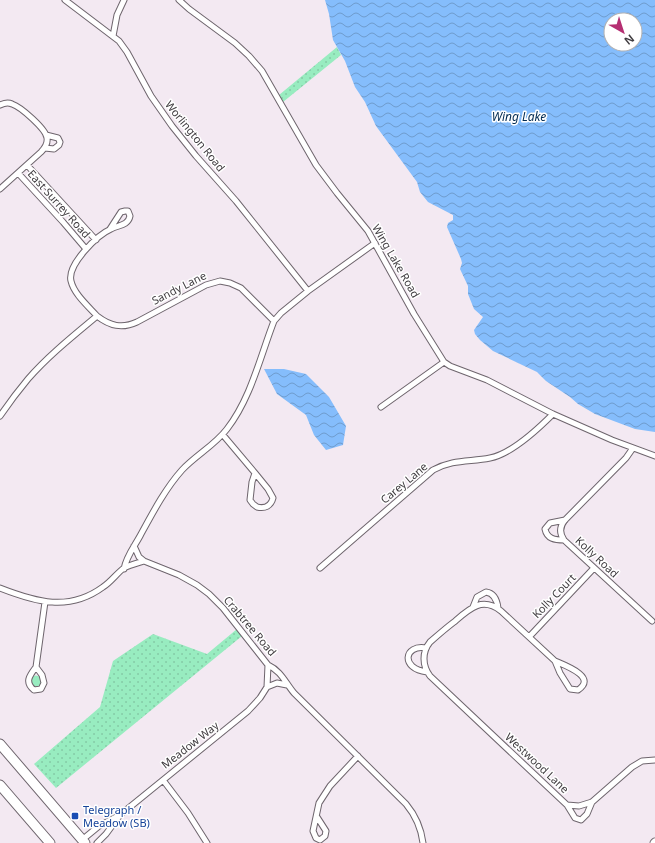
<svg xmlns="http://www.w3.org/2000/svg" width="655" height="843" font-family="'Noto Sans',sans-serif">
	<style>
		.grass { fill: url(#grass-tufts) }
		.park { fill: url(#park-dots) }
		.water { fill: url(#water-waves); fill-rule: evenodd }
		.lines { fill: none; stroke-linecap: round; stroke-linejoin: round }
		.street-casing { stroke: #6e656d; stroke-width: 7 }
		.secondary-casing { stroke: #6e656d; stroke-width: 9 }
		.highway-casing { stroke: #6e656d; stroke-width: 11 }
		.street { stroke: #fff; stroke-width: 5 }
		.secondary { stroke: #fff; stroke-width: 7 }
		.highway { stroke: #fff; stroke-width: 9 }
		.transit-dot { fill: #1a4fb4; stroke: #fff; stroke-width: 1.5 }
		.labels { text-anchor: middle; stroke-width: 3; stroke-linejoin: round; paint-order: stroke }
		.street-label { font-size: 11px; fill: #3f3b3f; stroke: #fff }
		.transit-label { font-size: 11px; fill: #164399; stroke: #fff; text-anchor: start }
		.water-label { font-size: 12px; font-style: italic; fill: #022b52; stroke: #fff }
	</style>
	<defs>
		<pattern id="grass-tufts" width="24" height="20" patternUnits="userSpaceOnUse"><rect width="24" height="20" fill="#98ecc0"/><path d="M3 7l-1-3M5 7V3M7 7l1-3M15 17l-1-3M17 17v-4M19 17l1-3" fill="none" stroke="#84cba6"/></pattern>
		<pattern id="park-dots" width="8" height="8" patternUnits="userSpaceOnUse"><rect width="8" height="8" fill="#98ecc0"/><path d="M2 2h.1M6 6h.1" fill="none" stroke="#84cba6" stroke-width="1.8" stroke-linecap="round"/></pattern>
		<pattern id="water-waves" width="16" height="10" patternUnits="userSpaceOnUse"><rect width="16" height="10" fill="#85bdfc"/><path d="M0 5q4-4 8 0t8 0" fill="none" stroke="#6e9bcd"/></pattern>
	</defs>
	<rect width="100%" height="100%" fill="#f3e9f2"/>
	<path class="grass" d="M30.5 681a5.5 5.5 0 1 1 11 0a5.5 5.5 0 1 1-11 0Z"/>
	<path class="park" d="M337,47L341,55L283,102L279,95Z
		M237,629L242,636L56,788L34,764L100,707L113,661L153,634L207,654Z"/>
	<path class="water" d="M325,0H655V432L635,429L595,414L578,404L570,397L546,381L537,372L493,351L480,340L475,334L474,330L483,317L474,309L468,294V286L460,269L462,263L461,259L447,227L448,223L453,220V215L428,202L420,192L417,182L376,126L365,102L355,87L345,61L333,40L329,14ZM611,20H635V44H611Z
		M264,369H284L306,374L329,397L346,426L343,445L326,450L314,435L306,415L277,394Z"/>
	<g class="lines">
		<defs>
			<path id="street" d="M65,0L119,41L127,52L151,96L172,126L196,156L236,201L308,291
				M179,0L189,9L235,43L249,56L262,71L316,165L337,193L368,231L414,314L444,362L450,366L487,380L553,414L612,440L655,456
				M113,36L117,15L124,0
				M0,105C4,103 8,102 12,104C21,107 46,129 47,138C48,144 45,148 41,152L0,189
				M45,148L54,149L59,145L60,142L58,138L46,135
				M27,165L96,240
				M18,173L63,222L86,249
				M97,316C88,306 74,294 71,281C67,265 97,235 111,229C118,225 128,226 130,216L128,211H125L121,212L110,229
				M381,407L444,362
				M0,416C9,403 18,391 28,379C48,356 73,336 97,316C110,326 122,329 137,322L206,285L220,281L230,283L241,288L274,321L281,313L308,291L375,243
				M223,435L255,473L252,482L250,500L253,504L257,507C265,509 271,506 273,498L268,489L255,473
				M633,448L626,458L565,520C560,526 559,533 564,540L652,621
				M564,540C555,540 547,539 545,529L550,523L565,520
				M134,546L139,557L144,561
				M320,568L433,470C453,459 470,462 490,458C511,454 538,429 553,414
				M124,569C126,557 134,547 140,536C152,514 165,489 182,470C196,455 215,445 227,429C251,398 260,357 274,321
				M0,588C36,602 69,612 103,587C111,582 117,573 124,568C130,565 138,563 144,561L179,575L197,585L209,594L223,608L268,665C281,671 285,682 294,693L406,804C416,816 421,827 423,843
				M473,607L477,597L486,592C494,593 497,600 498,608
				M529,637L594,568
				M426,648C404,644 400,669 427,672
				M555,661C564,665 598,677 578,690L570,689L560,673L555,661L501,611C482,596 469,609 454,622C446,628 438,635 430,642C422,652 422,665 430,676L567,805L579,806L592,802L632,767L642,761L655,760
				M36,667L42,675L44,683L41,689L34,690C24,682 30,675 36,667L45,602
				M267,687L277,683L287,685
				M163,780L188,813L207,843
				M567,805L575,818L581,820L587,814L592,802
				M120,815L248,711L260,698L267,687L268,665
				M317,817L326,831L325,836L320,840L316,838L313,831L319,803L330,786L358,756
				M82,840L99,826L120,815L106,834L97,843"/>
			<path id="secondary" d="M654,843L655,842"/>
			<path id="highway" d="M0,744L85,843
				M0,785L50,843"/>
		</defs>
		<use href="#street" class="street-casing"/>
		<use href="#secondary" class="secondary-casing"/>
		<use href="#highway" class="highway-casing"/>
		<use href="#street" class="street"/>
		<use href="#secondary" class="secondary"/>
		<use href="#highway" class="highway"/>
	</g>
	<rect class="transit-dot" x="71" y="812" width="8" height="8" rx="2"/>
	<g class="labels">
		<g class="street-label">
			<text transform="translate(195 136) rotate(51)" y="4">Worlington Road</text>
			<text transform="translate(59 204) rotate(48)" y="4">East Surrey Road</text>
			<text transform="translate(396 261) rotate(60)" y="4">Wing Lake Road</text>
			<text transform="translate(179 288) rotate(-27)" y="4">Sandy Lane</text>
			<text transform="translate(404 483) rotate(-40)" y="4">Carey Lane</text>
			<text transform="translate(597 557) rotate(43)" y="4">Kolly Road</text>
			<text transform="translate(554 596) rotate(-46)" y="4">Kolly Court</text>
			<text transform="translate(250 626) rotate(50)" y="4">Crabtree Road</text>
			<text transform="translate(190 745) rotate(-38)" y="4">Meadow Way</text>
			<text transform="translate(537 763) rotate(43)" y="4">Westwood Lane</text>
		</g>
		<g class="transit-label">
			<text x="83" y="814">Telegraph /<tspan x="83" dy="13">Meadow (SB)</tspan></text>
		</g>
		<g class="water-label">
			<text x="519" y="121">Wing Lake</text>
		</g>
	</g>
	<g transform="translate(623 32) rotate(141)"><circle r="19" fill="#ffffff" stroke="#b2b1b2"/>
	<path d="M0-3L7 15L0 10L-7 15Z" fill="#b52f72"/>
	<text y="-6" font-size="11" font-weight="bold" text-anchor="middle" fill="#3f3b3f">N</text>
	</g>
</svg>
